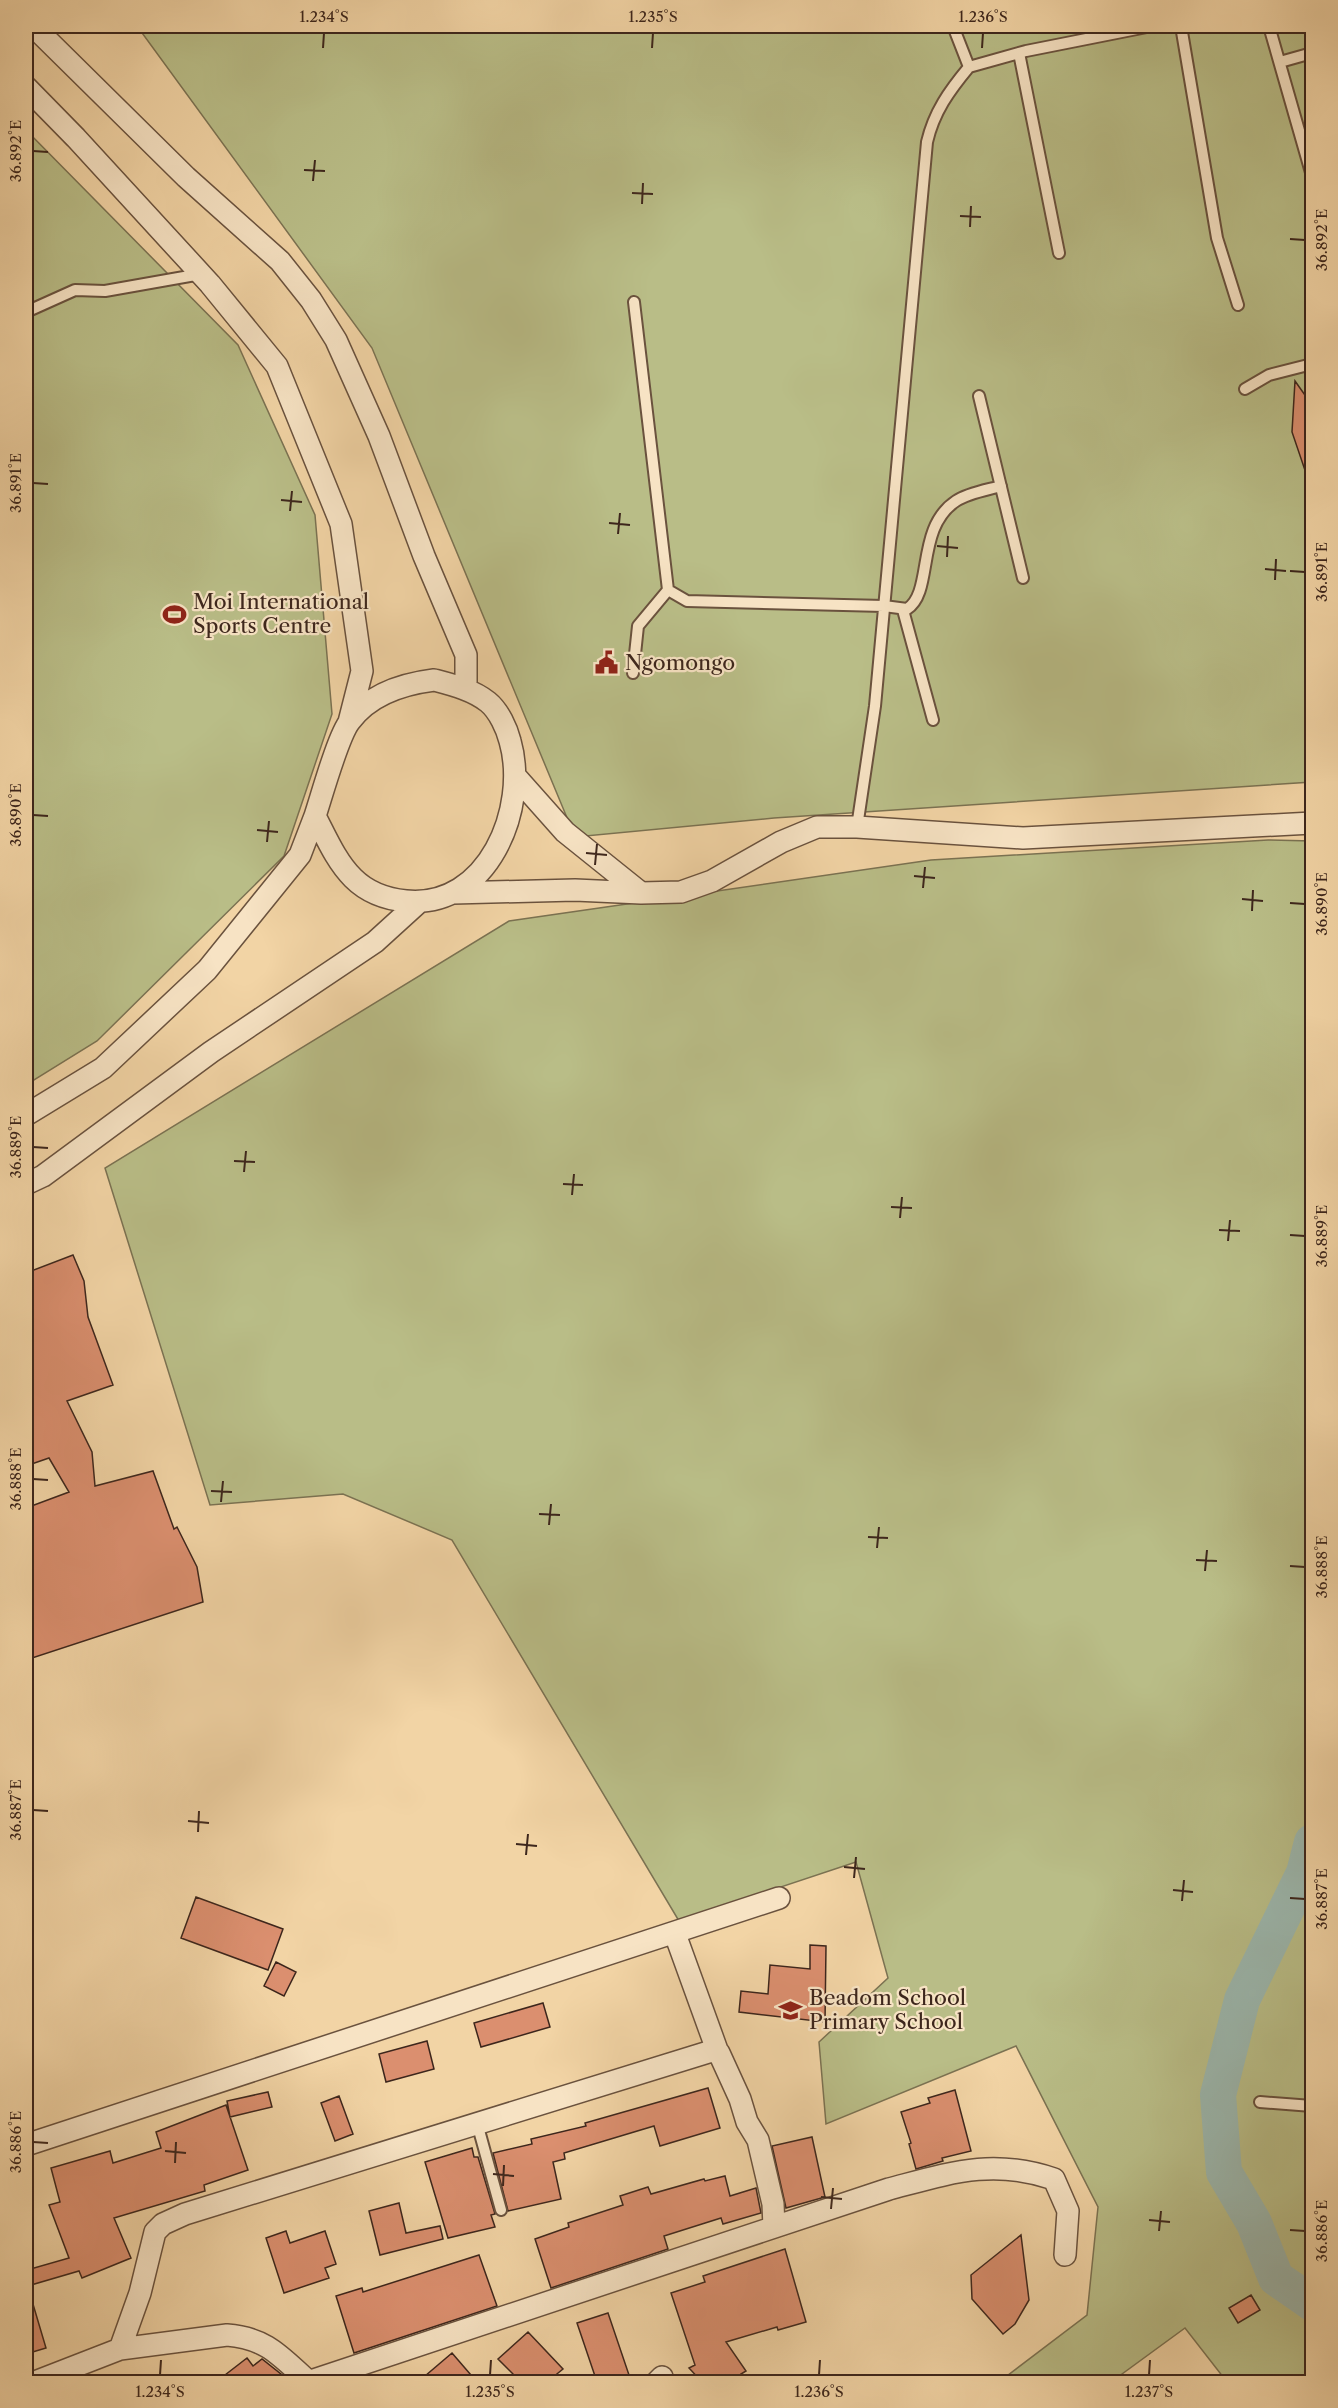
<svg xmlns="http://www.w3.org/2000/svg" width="1338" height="2408" font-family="'Libre Caslon Text',serif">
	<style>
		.green { fill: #b9bd87; stroke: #7b7252; stroke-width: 1.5 }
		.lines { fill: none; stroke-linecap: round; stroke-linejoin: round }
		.river { stroke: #9cb7ad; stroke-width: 36 }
		.building { fill: #db8f6f; stroke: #3d261c; stroke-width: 1.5 }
		.service-casing { stroke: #6a523e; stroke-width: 14 }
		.minor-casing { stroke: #6a523e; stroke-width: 24 }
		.service { stroke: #f7e3c4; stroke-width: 10 }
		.minor { stroke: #f7e3c4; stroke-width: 21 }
		.ticks { fill: none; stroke: #3d261c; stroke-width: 2 }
		.labels { text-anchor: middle; stroke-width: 4.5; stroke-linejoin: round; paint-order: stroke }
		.poi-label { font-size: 21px; fill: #3d261c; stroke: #f7e3c4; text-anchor: start }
		.neatline { fill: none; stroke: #3d261c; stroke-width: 2 }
		.ticks-label { font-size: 15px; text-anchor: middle; fill: #3d261c }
	</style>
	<rect width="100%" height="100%" fill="#f2d4a5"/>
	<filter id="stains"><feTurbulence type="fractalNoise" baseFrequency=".00333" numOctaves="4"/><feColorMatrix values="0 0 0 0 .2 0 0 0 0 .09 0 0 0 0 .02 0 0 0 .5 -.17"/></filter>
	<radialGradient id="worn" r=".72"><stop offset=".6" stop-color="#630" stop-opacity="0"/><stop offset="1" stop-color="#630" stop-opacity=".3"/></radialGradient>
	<path class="green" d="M137,26H1312V782L774,818L575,837L372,348Z
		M26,130L238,345L315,515L332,714L284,856L97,1041L26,1085Z
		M1268,840L1312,841V2382H1227L1185,2328L1111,2382H999L1087,2315L1098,2207L1016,2046L826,2124L819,2042L888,1978L856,1862L679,1921L452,1540L343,1494L210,1505L105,1168L509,921L931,860Z"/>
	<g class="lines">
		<path class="river" d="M1312,1842L1304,1873L1242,2000L1218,2095L1224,2172L1254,2223L1276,2278L1312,2303"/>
	</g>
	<path class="building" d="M1295,381L1312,405V485H1310L1292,432Z
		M73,1255L84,1281L88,1317L113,1385L67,1401L92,1452L95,1486L153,1471L174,1529L177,1527L197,1567L203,1602L26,1660V1508L69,1492L49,1458L26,1466V1273Z
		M196,1897L283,1929L268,1970L181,1938Z
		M810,1945L826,1946L825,2022L739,2012L741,1991L768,1994L770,1965L810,1969Z
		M276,1962L296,1972L284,1996L264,1986Z
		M543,2003L550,2027L481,2047L474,2023Z
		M427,2041L434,2069L386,2082L379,2054Z
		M708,2088L720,2128L660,2146L654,2126L564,2153L565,2159L553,2162L561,2199L508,2211L493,2153L532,2144L531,2139L586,2126L585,2123Z
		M955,2090L971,2151L942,2158L943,2161L916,2169L909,2144L911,2143L901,2112L930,2103L928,2098Z
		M268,2092L272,2107L230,2117L227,2101Z
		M339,2096L353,2134L335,2141L321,2103Z
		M226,2105L248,2170L204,2185L205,2191L114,2218L131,2258L82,2278L79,2271L31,2285L27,2270L69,2258L49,2205L60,2202L51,2168L110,2151L113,2163L161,2148L156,2132Z
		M812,2137L825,2197L786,2208L772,2146Z
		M472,2148L474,2157H478L495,2214L491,2215L495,2227L448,2238L425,2162Z
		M725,2176L730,2196L756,2188L761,2213L723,2224L721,2218L664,2236L668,2249L551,2288L535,2239L569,2227L568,2223L623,2205L620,2196L648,2187L651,2194L704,2179L705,2181Z
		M399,2203L406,2233L440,2226L443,2239L380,2255L369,2211Z
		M286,2231L290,2243L325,2231L336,2264L325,2268L329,2278L284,2293L266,2238Z
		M1021,2235L1029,2300L1015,2324L1003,2334L972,2299L971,2275Z
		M785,2249L806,2322L778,2330L777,2327L726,2342L746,2371L741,2374L747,2382H702L689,2368L695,2365L671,2293L705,2282L703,2276Z
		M479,2255L497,2306L354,2353L336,2296L362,2288L363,2292Z
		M26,2294H30L46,2348L26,2354Z
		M1251,2295L1260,2310L1238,2323L1229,2308Z
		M608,2313L629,2375L607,2382H597L577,2323Z
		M528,2332L563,2369L547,2382H521L498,2359Z
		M452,2353L477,2382H418Z
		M247,2358L253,2366L262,2359L291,2382H216Z"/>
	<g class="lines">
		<defs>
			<path id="service" d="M1181,26L1217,238L1238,305
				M1269,26L1312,176
				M1019,53L1059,253
				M1280,62L1312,53
				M969,67L1026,51L1152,26
				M634,302L668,590L687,601L884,606L907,609C934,592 915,528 956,501C968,493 987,490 1001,486
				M26,312L75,290L105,291L201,274
				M1245,389L1269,375L1312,364
				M979,396L1023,578
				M903,610L933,720
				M633,673L638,626L668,590
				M857,827L875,706L927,142C934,112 949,91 969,67L953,26
				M1260,2102L1312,2106
				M477,2123L501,2210"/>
			<path id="minor" d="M33,26L186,177L280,261L311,300L336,340L379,436L424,556L466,655V689
				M26,87L76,138L210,284L277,366L341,524L362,671L349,722
				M434,680C453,685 473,690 488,702C499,711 507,729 510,741C529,808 488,909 406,901C385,899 368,893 353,878C336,861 326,837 315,816C322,795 338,736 350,721C370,694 402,684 434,680Z
				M517,778L565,832L641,893
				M453,893L575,890L641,893L681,892L712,881L781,842L817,827H857L1023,838L1312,823
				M26,1115L103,1068L207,970L300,855L315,816
				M26,1184L43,1176L211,1052L375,942L419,902
				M675,1934L717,2050
				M26,2145L779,1898
				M120,2349L140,2293L155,2232L163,2224L185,2214L715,2050L719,2053L740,2099L747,2122L758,2140L773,2204L774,2227
				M35,2382L120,2349L227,2335C267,2338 281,2357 309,2382
				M308,2382L889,2189C950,2173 992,2158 1054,2179L1068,2211L1065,2255
				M657,2382L662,2377"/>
		</defs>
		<use href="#service" class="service-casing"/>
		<use href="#minor" class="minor-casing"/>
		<use href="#service" class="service"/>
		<use href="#minor" class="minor"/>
	</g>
	<path class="ticks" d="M323,48L324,33M652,48L653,33M982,48L983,33M33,151L48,152M304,170L325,171M313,181L315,160M632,193L653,194M642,204L643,183M960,216L981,217M970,227L971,206M1290,239L1305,240M33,483L48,484M281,500L302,502M290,511L292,491M609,523L630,525M618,534L620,513M937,546L958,548M947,557L948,536M1265,569L1286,571M1290,571L1305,572M1275,580L1276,559M33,815L48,816M257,830L278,832M267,842L269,821M586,853L607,855M595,865L597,844M914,876L935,878M923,888L925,867M1242,899L1263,901M1290,903L1305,904M1252,911L1253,890M33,1147L48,1148M234,1161L255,1162M244,1172L246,1151M563,1184L583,1185M572,1195L574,1174M891,1207L912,1208M900,1218L902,1197M1219,1230L1240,1231M1290,1235L1305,1236M1228,1241L1230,1220M33,1479L48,1480M211,1491L232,1492M221,1502L223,1481M539,1514L560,1515M549,1525L551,1504M868,1537L888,1538M877,1548L879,1527M1196,1560L1217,1561M1290,1566L1305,1567M1205,1571L1207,1550M33,1810L48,1811M188,1821L209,1823M198,1832L199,1811M516,1844L537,1846M526,1855L528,1834M844,1867L865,1869M854,1878L856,1857M1173,1890L1193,1892M1290,1898L1305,1899M1182,1901L1184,1880M33,2142L48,2143M165,2151L186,2153M175,2163L176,2142M493,2174L514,2176M503,2186L504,2165M821,2197L842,2199M831,2209L833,2188M1149,2220L1170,2222M1290,2230L1305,2231M1159,2231L1161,2211M160,2375L161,2360M490,2375L491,2360M819,2375L820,2360M1149,2375L1150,2360"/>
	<defs>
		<symbol id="stadium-bare" viewBox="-9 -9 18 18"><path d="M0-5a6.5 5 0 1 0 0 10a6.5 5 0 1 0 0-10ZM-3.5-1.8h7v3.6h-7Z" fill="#8f2418" stroke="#f7e3c4" stroke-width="2.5" paint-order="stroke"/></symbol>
		<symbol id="civic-bare" viewBox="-9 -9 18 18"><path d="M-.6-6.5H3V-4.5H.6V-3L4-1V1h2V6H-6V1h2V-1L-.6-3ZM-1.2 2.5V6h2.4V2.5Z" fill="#8f2418" stroke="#f7e3c4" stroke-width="2.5" paint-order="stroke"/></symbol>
		<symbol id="school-bare" viewBox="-9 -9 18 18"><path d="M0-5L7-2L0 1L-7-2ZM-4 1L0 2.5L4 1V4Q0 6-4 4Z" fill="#8f2418" stroke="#f7e3c4" stroke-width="2.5" paint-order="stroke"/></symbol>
	</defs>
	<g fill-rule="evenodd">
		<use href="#stadium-bare" x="158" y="598" width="33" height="33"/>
		<use href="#civic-bare" x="590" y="646" width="33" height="33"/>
		<use href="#school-bare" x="774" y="1994" width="33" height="33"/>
	</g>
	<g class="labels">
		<g class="poi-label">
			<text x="193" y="609">Moi International<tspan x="193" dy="24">Sports Centre</tspan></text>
			<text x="625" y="670">Ngomongo</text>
			<text x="809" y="2005">Beadom School<tspan x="809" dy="24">Primary School</tspan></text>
		</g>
	</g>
	<rect width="1338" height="2408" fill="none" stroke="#f2d4a5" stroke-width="66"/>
	<rect x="33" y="33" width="1272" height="2342" class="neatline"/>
	<g class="ticks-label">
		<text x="324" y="22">1.234°S</text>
		<text x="653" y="22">1.235°S</text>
		<text x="983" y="22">1.236°S</text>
		<text transform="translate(16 151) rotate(-90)" y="5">36.892°E</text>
		<text transform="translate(1322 240) rotate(-90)" y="5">36.892°E</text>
		<text transform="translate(16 483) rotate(-90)" y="5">36.891°E</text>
		<text transform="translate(1322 572) rotate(-90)" y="5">36.891°E</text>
		<text transform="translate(16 815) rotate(-90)" y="5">36.890°E</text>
		<text transform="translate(1322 904) rotate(-90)" y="5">36.890°E</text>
		<text transform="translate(16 1147) rotate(-90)" y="5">36.889°E</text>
		<text transform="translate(1322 1236) rotate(-90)" y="5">36.889°E</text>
		<text transform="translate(16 1479) rotate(-90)" y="5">36.888°E</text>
		<text transform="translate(1322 1567) rotate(-90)" y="5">36.888°E</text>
		<text transform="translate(16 1810) rotate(-90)" y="5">36.887°E</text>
		<text transform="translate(1322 1899) rotate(-90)" y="5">36.887°E</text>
		<text transform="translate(16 2142) rotate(-90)" y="5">36.886°E</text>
		<text transform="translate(1322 2231) rotate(-90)" y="5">36.886°E</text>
		<text x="160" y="2397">1.234°S</text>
		<text x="490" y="2397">1.235°S</text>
		<text x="819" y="2397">1.236°S</text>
		<text x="1149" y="2397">1.237°S</text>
	</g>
	<rect width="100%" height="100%" filter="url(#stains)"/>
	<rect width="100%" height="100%" fill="url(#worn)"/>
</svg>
